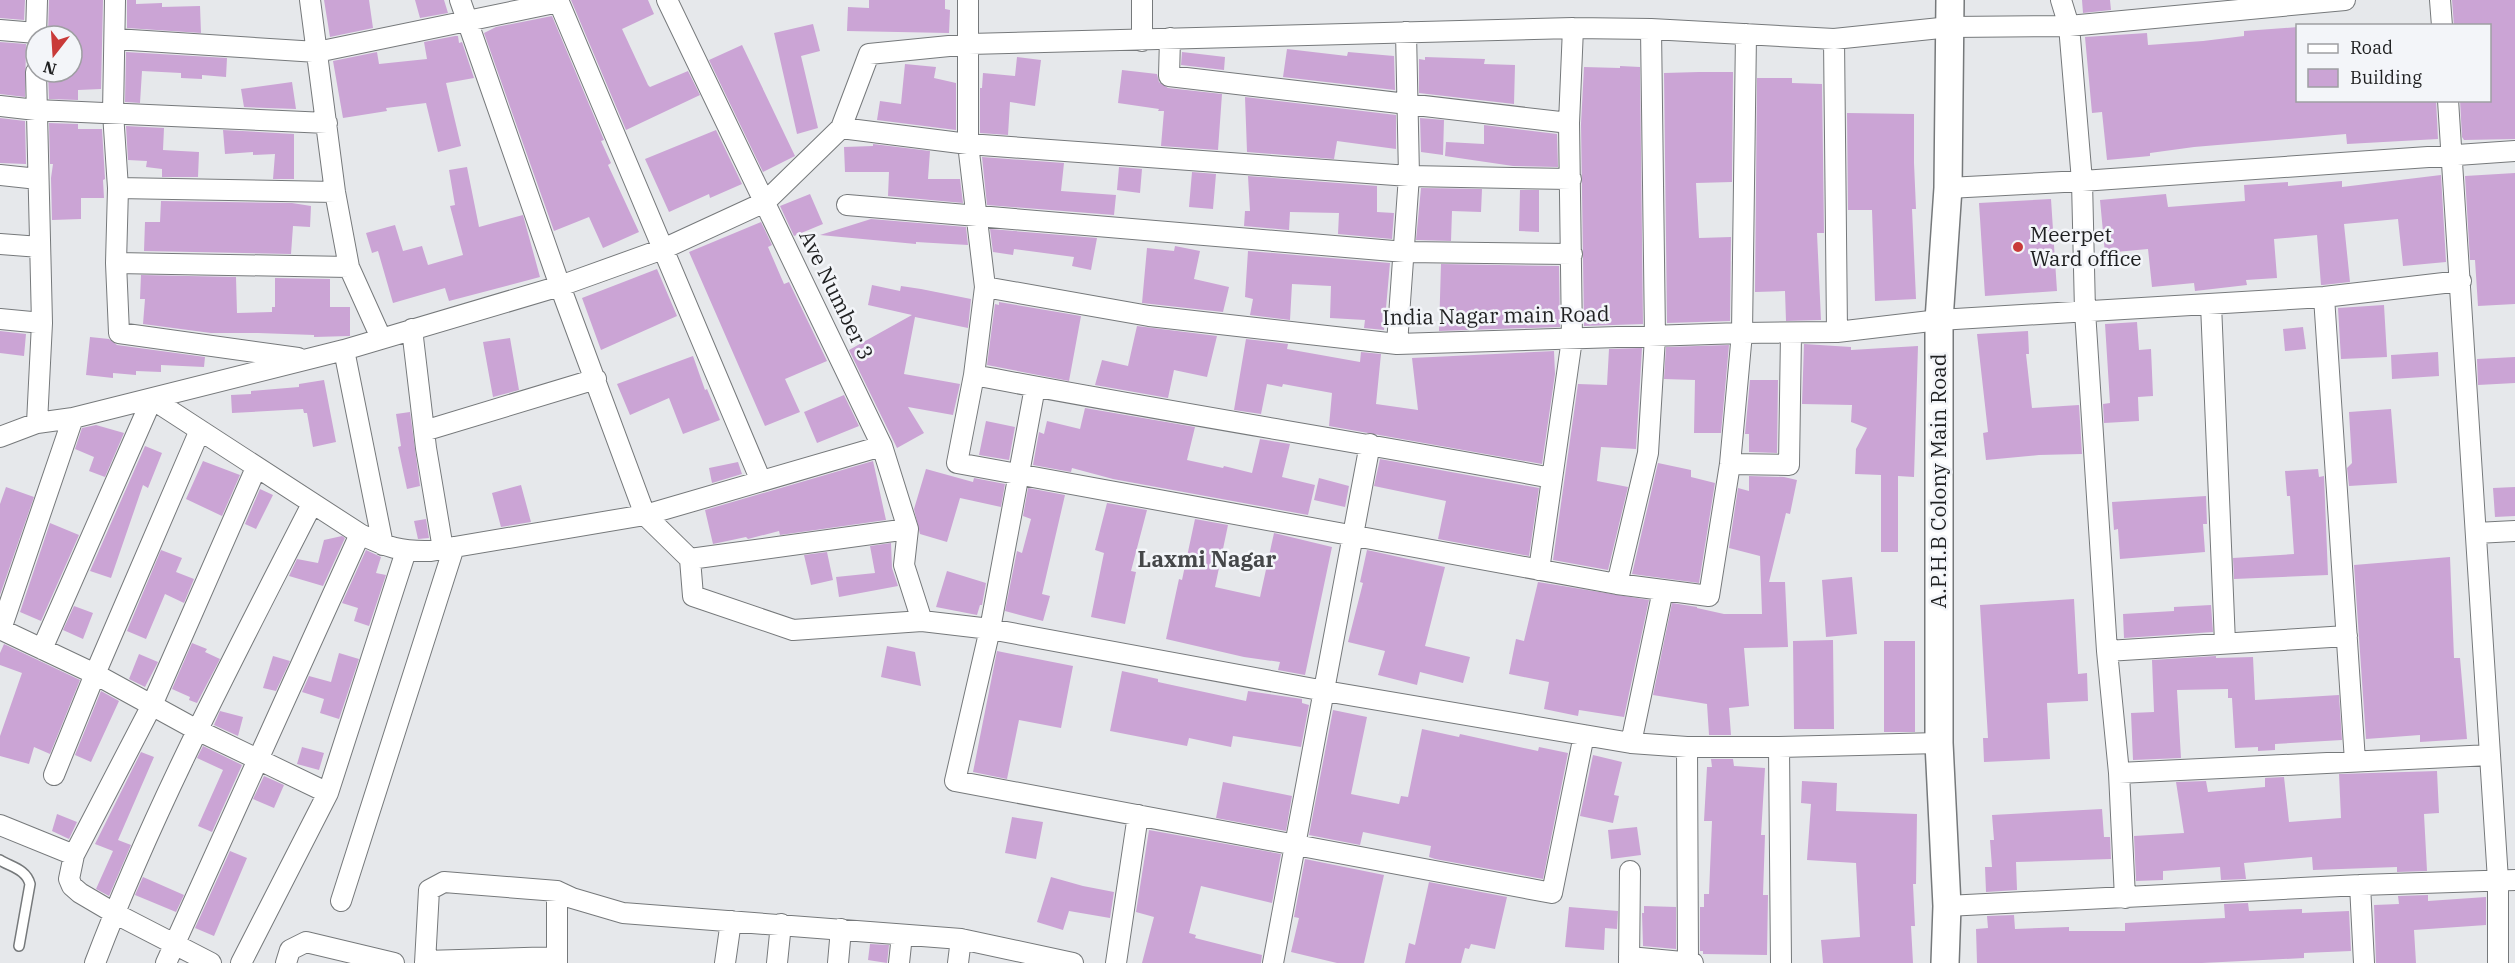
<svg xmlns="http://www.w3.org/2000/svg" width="2515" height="963" font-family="'IBM Plex Serif',serif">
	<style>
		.building { fill: #cba4d5 }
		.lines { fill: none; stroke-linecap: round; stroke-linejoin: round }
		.lane-casing { stroke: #76797b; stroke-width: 12 }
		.street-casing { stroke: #76797b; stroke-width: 22 }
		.secondary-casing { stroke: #76797b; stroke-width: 30 }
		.lane { stroke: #fff; stroke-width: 9 }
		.street { stroke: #fff; stroke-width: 20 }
		.secondary { stroke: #fff; stroke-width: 27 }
		.poi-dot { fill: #c93a39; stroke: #f3f5f9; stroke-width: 2 }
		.labels { text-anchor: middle; stroke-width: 5; stroke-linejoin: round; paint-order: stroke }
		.poi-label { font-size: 21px; fill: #1e1f20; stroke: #f3f5f9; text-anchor: start }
		.street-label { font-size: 21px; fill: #1e1f20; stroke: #f3f5f9 }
		.neighbourhood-label { font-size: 22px; font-weight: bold; fill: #454749; stroke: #f3f5f9 }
	</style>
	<rect width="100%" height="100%" fill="#e6e8eb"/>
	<path class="building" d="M0,0H25L24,20L0,18Z
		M49,0H103L101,89L78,90V100L49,99L48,72H72V36H48Z
		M127,0H136V4L162,3V7L200,6L201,33L127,28Z
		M324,0H369L373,28L330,37Z
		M415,0H444L448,13L420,18Z
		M571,0H648L654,14L622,29L648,85L650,87L688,71L700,95L626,130Z
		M869,0H945V9L950,10L949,33L847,31L848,7L869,8Z
		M2082,0H2110L2111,10L2083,13Z
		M2452,0H2515V139L2464,140L2462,137L2460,100H2490V26H2454Z
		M552,16L604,140L601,141L611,163L608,165L639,232L603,248L589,217L554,231L484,33L496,27Z
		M813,24L820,51L801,56L818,128L797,134L774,33Z
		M2298,27V100H2436L2438,139L2347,144L2346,134L2194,147L2150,153V156L2107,160L2102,112L2092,113L2085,37L2147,33L2148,45L2203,41L2244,36V31Z
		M455,36H458L459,43L462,42L474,78L446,83L461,146L438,152L426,103L386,108L387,111L343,118L333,61L377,52L379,64L427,59L424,42Z
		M0,42L26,44L25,97L0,94Z
		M742,45L795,156L763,172L709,60Z
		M1287,49L1347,56L1348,52L1394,56L1395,90L1283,77Z
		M126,52L227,58L226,77L202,75V79L181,78V73L142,71L140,103L125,102Z
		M1182,52L1225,57L1224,70L1181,65Z
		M1017,57L1041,60L1035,106L1010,102L1008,135L980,133V88H982L983,73L1015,76Z
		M1425,57L1485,59L1484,64L1515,65L1514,104L1419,93V59L1425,60Z
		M905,64L936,67L934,78L956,83V130L877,120L880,101L901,104Z
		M1620,66L1640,67L1643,324L1584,326L1581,124L1584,67L1620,68Z
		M1122,70L1157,74L1159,82L1168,88L1222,94L1218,150L1161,146L1164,111H1158L1159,109L1118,103Z
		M1699,72H1733L1732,182L1696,183L1699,238L1731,237L1730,321L1667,323L1664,73Z
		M1757,78H1792V83L1822,84L1824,233H1817L1821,320L1786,321L1785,291L1755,292Z
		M292,82L296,109L244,107L241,89Z
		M1245,97L1396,115V149L1337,141L1334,159L1247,152Z
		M1847,113L1914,114V163L1916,209H1912L1916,299L1875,301L1872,210H1848Z
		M0,118L25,121L26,164L0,163Z
		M1420,118L1444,120L1443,155L1421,152Z
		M49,123L78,124V129H102L105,179L103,180L104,198H81V219L52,220L51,178L53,164H50Z
		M1484,125L1557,134L1558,167L1513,166L1445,156L1446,142L1484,144Z
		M126,126L164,128L163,150L199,152L198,177H162V169L146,167L147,161L128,160Z
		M223,130L294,134V179H273L275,154L253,155V152L225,154Z
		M716,130L742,184L710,198L709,194L669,212L645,159Z
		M873,144L930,151L928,179H960L963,203L888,196L889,172H845L844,147L873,146Z
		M982,157L1064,163L1061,191L1116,195L1114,215L987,205Z
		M467,167L479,227L523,215L540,277L449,301L445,288L393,303L378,251L372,253L366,233L395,225L403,251L422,246L428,265L463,255L450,206L455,205L449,170Z
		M1119,167L1142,169L1140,193L1117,190Z
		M1192,172L1216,174L1213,209L1189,207Z
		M2515,173V304L2478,306L2475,260H2470L2465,176Z
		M2441,175L2446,262L2403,266L2398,219L2344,224L2350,282L2323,285H2321L2317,235L2274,239L2277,278L2246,280L2247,285L2195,291L2194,283L2152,287L2148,249L2105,253L2100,200L2166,194L2168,207L2245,201L2244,185L2288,182V186L2342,181V187Z
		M1248,176L1377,186V212L1394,213L1392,239L1338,234L1339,213L1290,212L1289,230L1244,226L1245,211H1250Z
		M1421,188L1482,189L1481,212L1452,211L1451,241L1416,240Z
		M1520,190H1539V232L1519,231Z
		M810,194L823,224L794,236L780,206Z
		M2051,199L2057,291L1985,296L1979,203Z
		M161,201L292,203L311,206L310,227L293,226L291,254L144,251L145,222H160Z
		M871,219L966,227L968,245L916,242V244L820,235Z
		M761,222L772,245L768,247L784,284L789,282L827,361L785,379L800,412L765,426L689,252Z
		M990,229L1097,238L1091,270L1072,266L1074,257L1014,249L1013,255L993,252Z
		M1175,246L1200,251L1194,279L1229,287L1223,312L1142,303L1147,248L1174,251Z
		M1248,251L1390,263L1384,330L1364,328L1365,320L1330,318L1331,286L1292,284L1290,320L1250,315L1253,299L1245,297Z
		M1441,264L1559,266L1560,327L1439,331Z
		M657,269L677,316L601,350L582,298Z
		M141,275L236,277L237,313L272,312V307H275V278L330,279V307H350V336L314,337V335L258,333H211L143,324L145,299H140Z
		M872,285L900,291L901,286L921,289L971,299L968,328L915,317L904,374L960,384L953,415L908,407L924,433L897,448L849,350L912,315L868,305Z
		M999,302L1081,316L1069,381L987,365L995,304L999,305Z
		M2384,305L2387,357L2341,359L2338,308Z
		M2137,322L2139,350L2151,349L2153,396L2138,397L2139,421L2104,423L2103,404L2110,403L2105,324Z
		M1137,326L1217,336L1207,377L1174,370L1168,398L1095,385L1102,360L1128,366Z
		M2303,327L2306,349L2285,351L2283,329Z
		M0,331L26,334L24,356L0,353Z
		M2028,331L2029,354H2026L2032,408L2079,405L2082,454L2039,455L1986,460L1983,433L1988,432L1977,334Z
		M90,337L109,339L117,345L205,357L204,367L161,365V372L136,371V375L113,373V378L86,375Z
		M510,338L519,390L493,397L483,342Z
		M1246,339L1288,344L1287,349L1360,362L1361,352L1381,354L1376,404L1418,410L1412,358L1554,351L1555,374L1542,464L1329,426L1332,393L1283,384L1282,387L1267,384L1261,414L1234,410Z
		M1804,344L1851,347V350L1918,346L1914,477L1898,476V552H1881V475L1855,474L1856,449L1867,428L1851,422L1852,405L1802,404Z
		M1729,345L1721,433H1694L1695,380L1664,379L1666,347Z
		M1642,348L1636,449L1601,447L1597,481L1628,487L1608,570L1553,560L1578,384L1607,385L1609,349Z
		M2438,352L2439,376L2392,379L2391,355Z
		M693,356L705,390L707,389L720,420L683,434L669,398L630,415L617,384Z
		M2515,357V383L2478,385L2477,359Z
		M324,380L336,442L313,447L307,413H304L303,409L232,413L231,395L251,394V391L299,387V384Z
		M1750,380H1778L1777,453L1749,452V434H1745Z
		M844,395L859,426L817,443L804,412Z
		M1085,408L1195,427L1187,460L1223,468L1224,466L1252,473L1260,439L1290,444L1282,477L1315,485L1308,515L1113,479L1072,468L1071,472L1033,465L1039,432L1044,434L1047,421L1080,429Z
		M2391,409L2397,483L2349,486L2347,468L2352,463L2349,412Z
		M410,412L420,486L407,489L398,447L401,446L396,414Z
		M986,421L1015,427L1009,460L979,455Z
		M96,425L124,433L105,477L89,471L94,457L75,449L82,428Z
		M145,446L162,453L148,488L143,485L111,578L90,571Z
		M1380,459L1539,488L1529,556L1438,539L1446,501L1374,486Z
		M203,461L240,475L222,516L186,499Z
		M873,461L886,520L780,535L779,531L748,539L746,537L713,544L705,510Z
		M738,462L742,474L712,483L709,468Z
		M1658,463L1691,470V477L1715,483L1699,583L1632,574Z
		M926,469L973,482L974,478L1005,484L1001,507L960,498L947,542L920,534L914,509Z
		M2318,469L2319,477L2324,476L2328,575L2234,579L2233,558L2294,554L2290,496H2287L2285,471Z
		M1749,476L1784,477L1797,480L1790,514L1786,513L1769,582H1785L1788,647L1744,648L1749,706L1729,708L1731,735H1709L1707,704L1653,695L1672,603L1697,607V608L1724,614H1762L1760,556L1729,548L1738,488L1749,491Z
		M1319,478L1349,486L1345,507L1314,500Z
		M521,485L531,522L501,527L492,493Z
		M6,487L34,497L0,595V504Z
		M2515,487V516L2495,517L2493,488Z
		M1028,488L1065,495L1042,594L1050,596L1043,621L1005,611L1017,551L1022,553L1031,519L1023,516Z
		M260,489L273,495L256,529L245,524Z
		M2206,496L2207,524H2203L2205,552L2120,559L2118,529L2114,530L2112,502Z
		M1107,503L1147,510L1131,571L1136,572L1125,624L1091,617L1104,553L1095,550Z
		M426,519L429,538L418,539L414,521Z
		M1195,519L1228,525L1215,587L1260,597L1274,533L1332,547L1305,675L1278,670L1280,662L1244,657L1166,639L1179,579L1182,580Z
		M50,523L79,535L41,621L20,612Z
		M342,536L345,538L323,586L289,576L297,559L318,563L324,540Z
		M891,543L892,568L898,586L839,597L836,577L875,573L870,546Z
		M161,550L182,558L176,572L194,579L184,603L165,594L146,639L127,631Z
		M366,550L381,557L376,573L386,575L369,626L354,621L358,608L342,603Z
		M1367,550L1445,567L1425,646L1470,657L1463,683L1420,672L1417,685L1378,675L1385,651L1348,642L1363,583L1360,582Z
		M827,552L833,580L811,585L804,555Z
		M2450,557L2454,658H2460L2467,739L2420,742V735L2366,739L2354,565Z
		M947,571L986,583L982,605H980L977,615L936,607Z
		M1852,577L1857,634L1826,637L1822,580Z
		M1538,582L1649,600L1624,717L1579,710L1578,716L1544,709L1549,682L1509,674L1516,639L1524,641Z
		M2074,599L2078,674L2087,673L2088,701L2047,703L2050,759L1984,762L1983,738H1988L1980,605Z
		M2211,605L2213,632L2124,638L2123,614L2174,611V607Z
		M74,606L93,613L83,639L63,630Z
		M1833,640L1834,729H1794L1793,641Z
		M1884,641H1915V732H1884Z
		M192,643L207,649L205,652L220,659L197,703L189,700L190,697L172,689Z
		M4,644L80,680L50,754L34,747L29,764L0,756V736L22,673L0,665V653Z
		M887,646L915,652L921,686L881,677Z
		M997,651L1073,666L1061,728L1019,720L1007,779L973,772Z
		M339,653L359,659L339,719L320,713L324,699L302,692L309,676L331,682Z
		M139,654L158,662L145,687L129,679Z
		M273,656L290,661L276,691L263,688Z
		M2216,656V658L2253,657L2255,700L2339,695L2342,740L2275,744V750L2258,751V747L2235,748L2232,698H2228V689L2177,690L2181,758L2133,760L2131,713L2154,712L2152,660Z
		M1122,671L1158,679V682L1246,701L1248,691L1302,699V703L1309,705L1301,747L1233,736L1231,747L1189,738L1187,746L1110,731Z
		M101,691L119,701L91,762L75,755Z
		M1333,710L1367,717L1351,794L1399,804L1401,796L1408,797L1422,729L1459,737L1460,734L1538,751L1539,747L1568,753L1543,879L1435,859L1429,857L1431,846L1363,832L1360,845L1309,835Z
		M220,711L243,717L238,736L214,725Z
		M203,746L242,765L212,832L198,826L223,770L197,758Z
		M302,747L324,753L319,770L297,764Z
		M141,752L154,757L118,840L131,845L109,896L96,889L113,851L95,844Z
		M1593,755L1622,762L1614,795L1619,796L1613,823L1580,816Z
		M1711,759H1733L1734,766L1765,768L1761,835H1765L1763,895H1768L1767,955L1703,954V951H1700V907H1704V894H1709L1712,821H1704L1707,767H1712Z
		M2437,771L2439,813L2424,814L2427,871L2397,872V867L2313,870L2312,857L2244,863L2246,879L2221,880L2220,867L2163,871V880L2136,881L2134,836L2184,833L2176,782L2206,781L2208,792L2265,787V778L2284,777L2289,822L2341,818L2339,774Z
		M264,776L284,785L274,808L253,799Z
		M1802,781L1837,783L1836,811L1917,814L1916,884H1913L1915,926H1911L1913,963H1823L1821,940L1860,937L1856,863L1807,860L1811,804L1801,803Z
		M1223,782L1292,796L1286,831L1216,818Z
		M2102,809L2104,837H2110L2111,859L2016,862L2017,890L1986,892L1985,867H1992L1990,840H1994L1992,815Z
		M57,814L77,822L69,839L52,831Z
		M1012,817L1043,822L1036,859L1005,853Z
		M1637,827L1641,855L1611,859L1608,830Z
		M1149,830L1281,854L1272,903L1201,886L1189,933L1196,935L1195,938L1262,955L1261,963H1142L1154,917L1136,912Z
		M230,851L247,858L214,936L195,928Z
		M1305,859L1384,875L1364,963H1337L1291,952L1299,918L1294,917Z
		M143,877L184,895L176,912L135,895Z
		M1051,877L1083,886L1114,892L1110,918L1069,911L1063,930L1037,922Z
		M1429,882L1507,897L1495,949L1471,944L1469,949L1465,948L1461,963H1405L1409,943L1415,945Z
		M2428,895V901L2486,897V925L2414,930L2416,963H2376L2374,905L2399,904L2398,896Z
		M2248,903L2249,911L2302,909V913L2349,911L2351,951L2304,953V958L2202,963H1977L1976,929L1988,928L1987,916L2014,915L2015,929L2069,927V931H2125V923L2225,918L2224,904Z
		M1644,906L1676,907V949L1643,946L1642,913H1644Z
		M1569,907L1618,911L1617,929L1605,928L1604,950L1565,947Z
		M870,944L889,945L887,963L868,960Z"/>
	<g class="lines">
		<defs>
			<path id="lane" d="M0,860C11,867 26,869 30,884L19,946"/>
			<path id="street" d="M115,0L113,113L118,188L116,263L119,333L298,358
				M310,0L335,192L349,267L381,338
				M460,0L560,286L645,515L690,559L693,596L793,630L922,621L990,629L1325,691L1631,743L1687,747H1779L1939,743
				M558,0L761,481
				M667,0L882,446L908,529L904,565L922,621
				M968,0V144L985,287L974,375C1166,412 1360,442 1552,478
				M1142,0V41
				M2061,0L2069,26L2082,181L2085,311L2107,651L2119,773L2125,898
				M2440,0L2442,26
				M0,30L36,33
				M36,36L37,0
				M1170,38L1169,76L1569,123
				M115,39L317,52L559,2
				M1834,39L1837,332
				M36,72L42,323L37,423
				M2448,100L2498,880V963
				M0,106L36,110L327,123
				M841,128L968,144L1409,176L1571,179
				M0,175L38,179
				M118,188L335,192
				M1948,188L2082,181L2515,151
				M847,205L1405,252L1572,254
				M0,244L40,247
				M116,263L349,267
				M985,287L1149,316L1397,344L1742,333L1837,332L1939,320L2324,297L2461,281
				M2324,297L2355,761
				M2211,304L2225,643
				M0,319L42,323
				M412,329L426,448L443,549
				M1397,344L1409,176L1406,32
				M344,350L383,545
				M974,375L957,463L1617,584L1709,596L1730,464L1742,333L1746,34
				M1035,387L990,629L955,781L1552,893L1584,735
				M424,431L596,379
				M0,437L37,423L73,418L344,350L560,286L663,249L765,202L841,128L869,54L969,44L1573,28L1651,29L1834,39L1950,27L2069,26L2345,0
				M1730,464L1789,465L1791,333
				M2476,533L2515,531
				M690,559L908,529
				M1539,570L1572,339L1569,123L1573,28
				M1617,584L1648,453L1655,337L1651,29
				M0,629L95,674L197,730L328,793
				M1,629L73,418
				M42,649L152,399L360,534C386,547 401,552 431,551L645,515L882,446
				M2107,651L2347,636
				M1631,743L1663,590
				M1687,747L1688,963
				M1779,747L1781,963
				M2119,773L2490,755
				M54,775L95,674L200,430
				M0,825L74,855L69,879L72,886L80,893L114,913L211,963
				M74,855L152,705L256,468
				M2360,885L2364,963
				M341,901L454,547
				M1947,906L2360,885L2515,880
				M1629,957L1693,963
				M425,961L557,957
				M95,963C155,805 235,655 312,504
				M166,963L360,534
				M241,963L328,793L406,551
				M286,963L290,950L306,942L394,963
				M425,963L429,890L444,882L557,891L572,898L623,913L961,939L1073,963
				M557,963V891
				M725,963L731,921
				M777,963L781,924
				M838,963L841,929
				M899,963L902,935
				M958,963L961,939
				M1116,963L1138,815
				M1273,963L1370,444
				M1629,963L1630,871"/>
			<path id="secondary" d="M1945,963L1947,906L1939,743V320L1948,188L1950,0"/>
		</defs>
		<use href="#lane" class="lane-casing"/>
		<use href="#street" class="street-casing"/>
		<use href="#secondary" class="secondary-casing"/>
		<use href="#lane" class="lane"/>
		<use href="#street" class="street"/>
		<use href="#secondary" class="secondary"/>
	</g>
	<circle class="poi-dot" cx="2018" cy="247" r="6"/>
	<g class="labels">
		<g class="poi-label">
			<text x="2030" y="242">Meerpet<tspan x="2030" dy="24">Ward office</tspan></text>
		</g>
		<g class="street-label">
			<text transform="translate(836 295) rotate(64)" y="7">Ave Number 3</text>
			<text transform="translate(1496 316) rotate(-1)" y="7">India Nagar main Road</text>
			<text transform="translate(1939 481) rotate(-90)" y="7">A.P.H.B Colony Main Road</text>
		</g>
		<g class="neighbourhood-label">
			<text x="1207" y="567">Laxmi Nagar</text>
		</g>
	</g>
	<rect x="2296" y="24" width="195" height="78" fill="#f3f5f9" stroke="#9e9fa2" stroke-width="1.5"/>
	<rect x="2308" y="44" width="30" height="9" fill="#ffffff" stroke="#9e9fa2" stroke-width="1.5"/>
	<text x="2350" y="54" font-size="18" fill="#1e1f20">Road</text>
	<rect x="2308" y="69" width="30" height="18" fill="#cba4d5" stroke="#9e9fa2" stroke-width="1.5"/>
	<text x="2350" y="84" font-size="18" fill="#1e1f20">Building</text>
	<g transform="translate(54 54) rotate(197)"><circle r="28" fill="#f3f5f9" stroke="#9e9fa2" stroke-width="1.5"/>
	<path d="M0-4.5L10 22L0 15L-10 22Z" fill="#c93a39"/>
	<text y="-9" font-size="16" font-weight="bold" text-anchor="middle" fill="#1e1f20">N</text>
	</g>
</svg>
